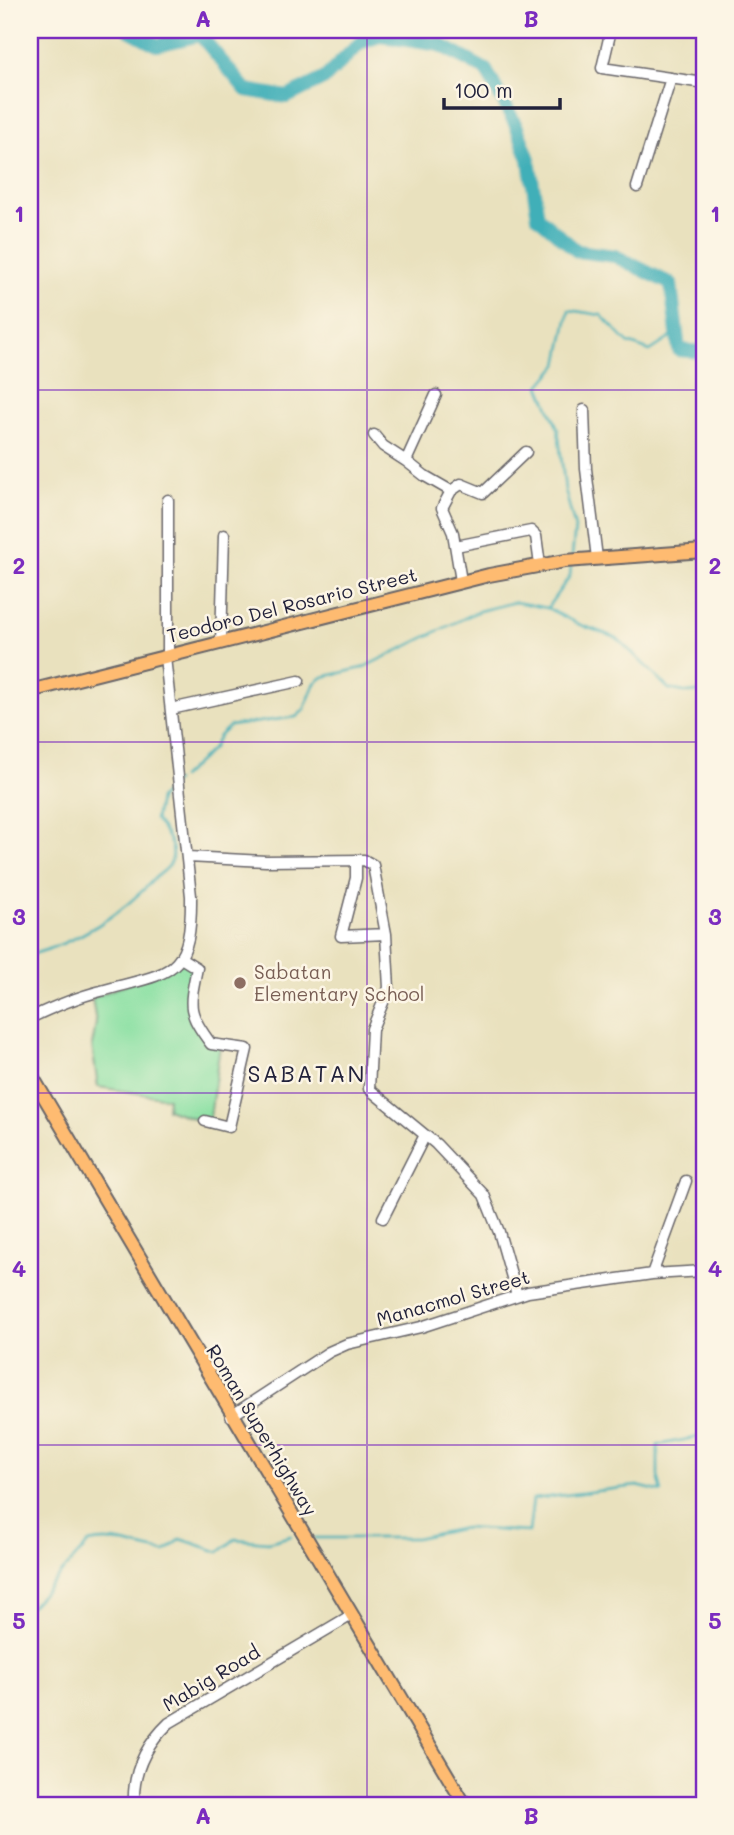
<svg xmlns="http://www.w3.org/2000/svg" width="734" height="1835" font-family="Mali,sans-serif">
	<style>
		.green { fill: #8ae0a3; stroke: #56816f; stroke-width: 2 }
		.lines { fill: none; stroke-linecap: round; stroke-linejoin: round }
		.stream { stroke: #3fafb8; stroke-width: 2.5 }
		.river { stroke: #3fafb8; stroke-width: 14 }
		.minor-casing { stroke: #686569; stroke-width: 13 }
		.major-casing { stroke: #686569; stroke-width: 16 }
		.minor { stroke: #fff; stroke-width: 10 }
		.major { stroke: #febb71; stroke-width: 12 }
		.grid { fill: none; stroke: #7b2cbf; stroke-width: 2; stroke-opacity: 0.55 }
		.education-dot { fill: #8d6e63; stroke: #fcf5e5; stroke-width: 2.5 }
		.labels { text-anchor: middle; stroke-width: 5; stroke-linejoin: round; paint-order: stroke }
		.street-label { font-size: 19px; fill: #22223b; stroke: #fcf5e5 }
		.education-label { font-size: 19px; fill: #785e54; stroke: #fcf5e5; text-anchor: start }
		.quarter-label { font-size: 23px; letter-spacing: 2px; fill: #22223b; stroke: #fcf5e5 }
		.neatline { fill: none; stroke: #7b2cbf; stroke-width: 2.5 }
		.grid-label { font-size: 23px; text-anchor: middle; font-weight: bold; fill: #7b2cbf }
	</style>
	<rect width="100%" height="100%" fill="#fcf5e5"/>
	<filter id="ink" filterUnits="userSpaceOnUse"><feTurbulence type="fractalNoise" baseFrequency=".0143" numOctaves="2"/><feDisplacementMap in="SourceGraphic" scale="14" xChannelSelector="R" yChannelSelector="G"/><feConvolveMatrix kernelMatrix="1 2 1 2 8 2 1 2 1" color-interpolation-filters="sRGB"/></filter>
	<filter id="wash" filterUnits="userSpaceOnUse"><feTurbulence type="fractalNoise" baseFrequency=".00686" numOctaves="4" result="noise"/><feDisplacementMap in="SourceGraphic" scale="28" xChannelSelector="R" yChannelSelector="G"/><feGaussianBlur stdDeviation="1.57" result="paint"/><feColorMatrix in="noise" values="0 0 0 0 0 0 0 0 0 0 0 0 0 0 0 0 0 1.4 0 .05"/><feComposite in="paint" operator="in"/></filter>
	<g filter="url(#wash)">
		<rect width="100%" height="100%" fill="#e9e1be"/>
		<path class="green" d="M182,961L196,969L190,996V1021L220,1046L209,1124L167,1109L168,1098L98,1087L92,1046L96,1023L92,998Z"/>
		<g class="lines">
			<path class="stream" d="M572,556L575,528L565,490L558,429L540,386L558,365L569,310L601,315L628,343L650,351L676,334
				M547,608L570,576L571,566
				M181,778L213,748L219,736L230,726L296,717L304,710L315,683L323,677L362,668L479,611L515,602L547,608L578,624L617,638L669,689L689,693L704,691
				M30,955C77,942 121,915 154,879C159,874 167,870 170,864C179,849 164,831 155,820L159,799L175,781
				M315,1538H416L464,1528L529,1532L533,1499L637,1486L662,1492L658,1476V1445L704,1436
				M30,1607L89,1543C116,1536 139,1549 165,1552L181,1539L219,1552L235,1539L268,1542L291,1536"/>
			<path class="river" d="M129,30L157,45L200,35L246,90L287,97L325,78L360,43L380,36L440,45L486,70L516,125L529,159L538,217L577,251L615,256L671,284L679,350L704,352"/>
		</g>
	</g>
	<g filter="url(#ink)">
		<g class="lines">
			<defs>
				<path id="minor" d="M611,30L602,68L704,83
					M637,187L671,78
					M436,395L406,461L425,476L451,491
					M584,410L586,469L597,558
					M374,435L383,446L406,461
					M456,546L531,531L536,536L540,565
					M461,581L453,533L442,508L451,491L461,484L483,493L526,452
					M221,643L224,535
					M168,656V500
					M171,709L299,681
					M188,857L266,861L364,860L373,865L386,934L389,988L372,1029L369,1089L436,1144L484,1195L499,1232L517,1295
					M356,860V878L341,936L386,934
					M181,958L197,968C189,1007 187,1012 211,1044L247,1049L229,1127L205,1121
					M30,1018C53,1007 77,997 101,991C169,972 192,978 191,896L165,657
					M383,1218L425,1135
					M652,1274L686,1181
					M231,1416L329,1352L347,1344L421,1327L528,1292L652,1274L704,1271
					M134,1805C132,1772 145,1746 169,1723L350,1616"/>
				<path id="major" d="M30,691L489,575L565,561L704,551
					M30,1073L465,1805"/>
			</defs>
			<use href="#minor" class="minor-casing"/>
			<use href="#major" class="major-casing"/>
			<use href="#minor" class="minor"/>
			<use href="#major" class="major"/>
		</g>
	</g>
	<path class="grid" d="M367,30V1805M30,390H704M30,742H704M30,1093H704M30,1445H704"/>
	<circle class="education-dot" cx="240" cy="983" r="7"/>
	<g class="labels">
		<g class="street-label">
			<text transform="translate(292 605) rotate(-14)" y="7">Teodoro Del Rosario Street</text>
			<text transform="translate(453 1298) rotate(-16)" y="7">Manacmol Street</text>
			<text transform="translate(262 1430) rotate(59)" y="7">Roman Superhighway</text>
			<text transform="translate(211 1678) rotate(-31)" y="7">Mabig Road</text>
		</g>
		<g class="education-label">
			<text x="254" y="979">Sabatan<tspan x="254" dy="22">Elementary School</tspan></text>
		</g>
		<g class="quarter-label">
			<text x="307" y="1082">SABATAN</text>
		</g>
	</g>
	<rect width="734" height="1835" fill="none" stroke="#fcf5e5" stroke-width="77"/>
	<path d="M444 98v10h116v-10" fill="none" stroke="#22223b" stroke-width="3.5"/>
	<text x="454" y="98" font-size="21" fill="#22223b" stroke="#fcf5e5" stroke-width="5" paint-order="stroke">100 m</text>
	<rect x="38" y="38" width="658" height="1759" class="neatline"/>
	<g class="grid-label">
		<text x="203" y="27">A</text>
		<text x="531" y="27">B</text>
		<text x="19" y="222">1</text>
		<text x="715" y="222">1</text>
		<text x="19" y="574">2</text>
		<text x="715" y="574">2</text>
		<text x="19" y="925">3</text>
		<text x="715" y="925">3</text>
		<text x="19" y="1277">4</text>
		<text x="715" y="1277">4</text>
		<text x="19" y="1629">5</text>
		<text x="715" y="1629">5</text>
		<text x="203" y="1824">A</text>
		<text x="531" y="1824">B</text>
	</g>
</svg>
